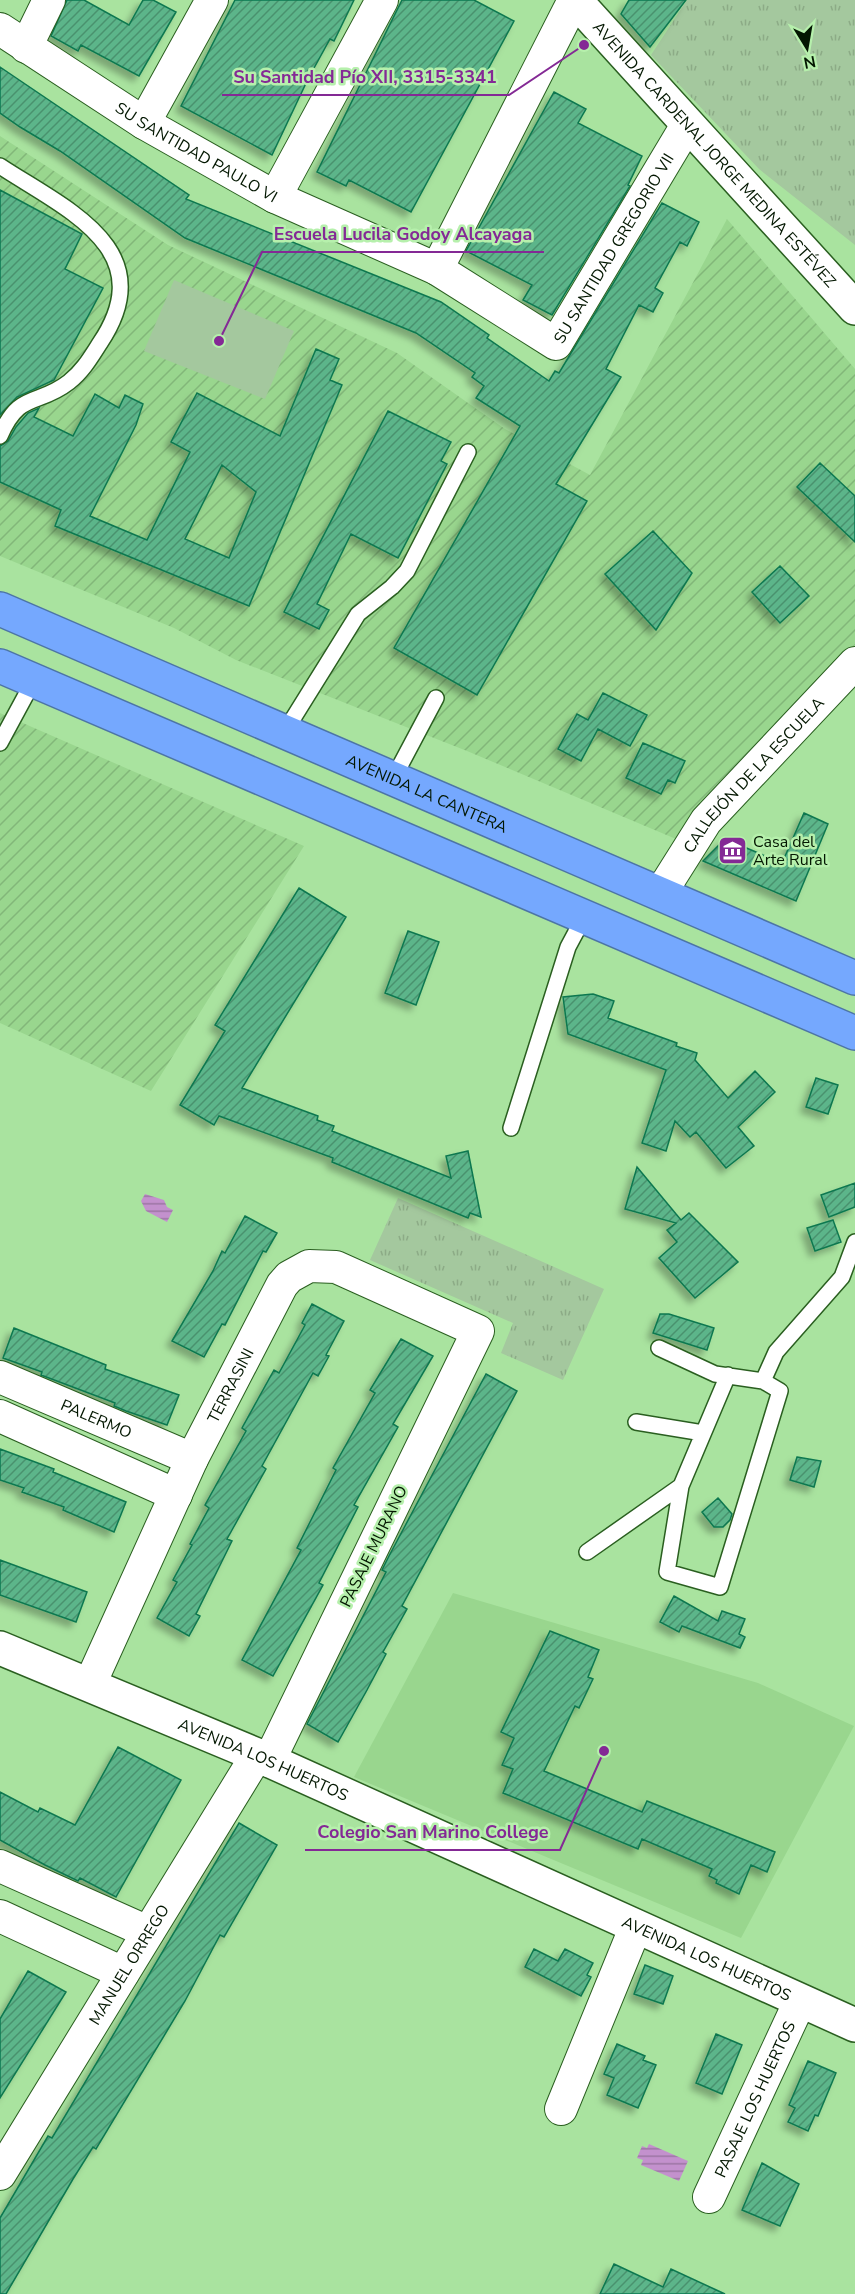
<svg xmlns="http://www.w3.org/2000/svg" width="855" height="2294" font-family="'Nunito Sans',sans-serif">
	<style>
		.built { fill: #99d68e }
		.industrial { fill: url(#industrial-furrows) }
		.grass { fill: url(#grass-tufts) }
		.pitch { fill: #a4c89e }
		.water { fill: url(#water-rules) }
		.building { fill: url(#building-hatch); stroke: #0d7850; stroke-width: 1.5; fill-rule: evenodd; filter: url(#shadow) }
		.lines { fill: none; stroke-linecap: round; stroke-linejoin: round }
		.lane-casing { stroke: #2a5f20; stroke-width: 18 }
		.street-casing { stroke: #2a5f20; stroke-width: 34 }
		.secondary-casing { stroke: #2a5f20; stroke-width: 36 }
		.highway-casing { stroke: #4d75a5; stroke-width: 36 }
		.lane { stroke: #fff; stroke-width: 15 }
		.street { stroke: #fff; stroke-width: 32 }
		.secondary { stroke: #fff; stroke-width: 33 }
		.highway { stroke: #75a8fe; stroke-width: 33 }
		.labels { text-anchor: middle; stroke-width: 5; stroke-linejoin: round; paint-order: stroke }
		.street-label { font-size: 16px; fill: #031701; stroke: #b6f0ac }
		.poi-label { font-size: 16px; fill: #031701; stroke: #b6f0ac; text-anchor: start }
		.leader { fill: none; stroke: #842995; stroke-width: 2 }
		.callout-dot { fill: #842995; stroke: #b6f0ac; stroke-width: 2 }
		.callout-label { font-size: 18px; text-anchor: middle; font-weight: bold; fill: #842995; stroke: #b6f0ac; stroke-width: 5; stroke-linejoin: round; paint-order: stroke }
	</style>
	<defs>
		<pattern id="industrial-furrows" width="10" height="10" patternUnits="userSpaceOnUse" patternTransform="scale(1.5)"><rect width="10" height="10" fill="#99d68e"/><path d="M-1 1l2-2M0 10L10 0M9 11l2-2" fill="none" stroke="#82b779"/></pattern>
		<pattern id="grass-tufts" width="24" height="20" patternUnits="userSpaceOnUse" patternTransform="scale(1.5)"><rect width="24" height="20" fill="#a4c89e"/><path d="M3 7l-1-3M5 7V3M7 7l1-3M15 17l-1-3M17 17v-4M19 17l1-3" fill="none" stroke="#8cab86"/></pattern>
		<pattern id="water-rules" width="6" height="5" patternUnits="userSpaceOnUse" patternTransform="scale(1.5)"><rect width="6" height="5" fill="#c391cd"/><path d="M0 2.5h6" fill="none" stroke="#9c75a4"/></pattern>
		<pattern id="building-hatch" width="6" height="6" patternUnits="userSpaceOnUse" patternTransform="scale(1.5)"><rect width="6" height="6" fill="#5bb58a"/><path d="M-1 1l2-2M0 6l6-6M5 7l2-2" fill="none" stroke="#49926e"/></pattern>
		<filter id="shadow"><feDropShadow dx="-5.5" dy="5.5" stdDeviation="3" flood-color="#0004"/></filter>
	</defs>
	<rect width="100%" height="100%" fill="#a9e39f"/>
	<path class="built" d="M453,1593L758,1683L854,1726L741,1938L354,1777Z"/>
	<path class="industrial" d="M0,136L168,245L397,353L505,429L590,475L727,219L855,369V645L676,839L467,751L236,660L174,628L0,556Z
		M0,713L304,846L151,1091L0,1023Z"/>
	<path class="grass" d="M687,0H855V245L759,169L651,55Z
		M398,1198L604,1289L563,1380L501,1353L513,1323L370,1260Z"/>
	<path class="pitch" d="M174,280L294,331L265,399L144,351Z"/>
	<path class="water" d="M145,1194L164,1200L167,1207L173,1210L167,1222L146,1211L141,1201Z
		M649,2144L688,2161L679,2181L641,2165L643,2160L637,2158L642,2146L647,2148Z"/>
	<path class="building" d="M67,0H84L129,25L143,0H153L176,12L139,76L81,45L78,51L51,36Z
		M235,0H354L334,41L330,39L308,79L272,155L181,106Z
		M402,0H474L514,21L411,212L349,180L346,186L317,172Z
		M629,0H686L650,47L621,14Z
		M0,67L189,195L186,199L441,302L489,335L487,338L549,381L555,371L559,373L571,353L662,203L699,222L687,246L680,242L655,288L663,293L653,312L639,305L606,369L621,377L556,484L587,501L477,695L394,648L520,426L476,398L484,386L472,377L475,373L416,333L185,238L60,151L20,127L0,113Z
		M554,92L586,109L578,123L642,156L628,185L630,186L552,315L523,300L532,285L466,251Z
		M0,190L82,234L65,269L103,288L54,380L17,397L0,415Z
		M316,349L339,359L330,380L342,385L249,606L55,526L61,510L0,482V446L8,441L16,427L28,413L39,408L34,417L73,436L95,394L119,408L125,395L143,404L136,425L90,516L147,540L190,452L171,442L197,393L280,436ZM222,465L256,492L229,558L185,539Z
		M388,411L451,442L441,461L447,464L398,558L351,534L317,604L329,610L319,629L284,612Z
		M820,463L855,496V542L797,487Z
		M653,531L692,573L656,630L605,574Z
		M780,566L809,596L780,623L752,592Z
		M603,693L647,715L630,746L598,729L581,761L558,749L577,714L588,720Z
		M643,743L685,761L675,783L668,780L661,794L626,778Z
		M804,813L828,824L796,901L703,861L725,839L782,863Z
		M299,888L346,917L242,1088L318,1116L317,1120L334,1126L332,1131L451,1178L446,1156L468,1151L481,1217L470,1213L468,1218L332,1162L333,1158L219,1116L214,1125L180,1105L225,1031L215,1025Z
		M408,931L439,942L416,1005L385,993Z
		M593,994L614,1001L608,1018L677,1043L676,1046L697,1053L695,1060L728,1098L755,1071L775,1092L738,1127L754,1146L726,1168L696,1132L690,1137L675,1121L666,1151L642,1143L666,1070L568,1034L563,997Z
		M816,1078L838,1085L828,1114L806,1107Z
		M637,1167L681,1220L689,1213L738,1262L695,1298L659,1258L677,1242L667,1230L676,1223L625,1209Z
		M855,1183V1207L829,1217L821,1195Z
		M245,1216L277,1233L266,1252L263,1251L225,1325L222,1324L204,1357L172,1341L213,1271L222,1251L225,1253Z
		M833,1220L841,1242L815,1251L807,1228Z
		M312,1304L344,1321L326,1355L329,1356L318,1376L313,1373L262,1466L266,1469L227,1539L232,1541L196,1614L200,1616L189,1636L157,1618L177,1582L173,1580L192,1545L190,1544L209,1508L205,1505L246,1431L242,1428L274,1370L279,1373L305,1325L302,1323Z
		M660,1314H669L714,1328L707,1350L653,1333Z
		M14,1328L106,1365L105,1369L179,1395L167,1425L126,1411L114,1406L115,1403L41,1375L42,1372L3,1358Z
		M401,1339L433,1356L393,1424L398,1427L354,1505L358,1507L319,1583L323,1585L273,1676L242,1660L301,1550L297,1548L336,1470L333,1468L375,1393L370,1390Z
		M486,1374L517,1391L402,1606L407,1609L383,1652L386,1654L367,1690L338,1742L307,1724L386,1572L382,1570L389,1556Z
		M0,1449L54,1469L53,1472L126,1502L114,1532L63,1510L64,1507L22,1492L24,1488L0,1480Z
		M797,1457L821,1461L814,1487L790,1480Z
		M718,1498L732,1514L730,1520L723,1527H714L702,1512Z
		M0,1560L87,1592L76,1622L0,1595Z
		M674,1596L718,1621L722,1611L745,1619L739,1634L745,1637L740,1648L682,1626L679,1632L660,1622Z
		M550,1631L599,1650L588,1677L593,1679L579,1708L575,1706L544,1771L642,1812L647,1801L775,1852L767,1872L751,1865L739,1894L716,1883L717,1880L709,1876L712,1869L642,1839L638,1849L503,1793L513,1769L502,1765L514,1738L501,1732Z
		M118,1747L181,1780L116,1897L80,1878L78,1881L45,1865L0,1840V1792L38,1812L40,1808L75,1825Z
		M239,1823L277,1845L224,1937L220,1935L185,2001L96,2149L93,2147L73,2179L6,2294H0V2218L48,2136L52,2138Z
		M534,1949L558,1961L565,1949L593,1963L587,1975L591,1977L581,1996L525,1967Z
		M645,1965L673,1976L663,2004L634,1994Z
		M28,1971L66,1992L0,2098V2019Z
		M716,2034L742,2045L722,2094L696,2083Z
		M617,2044L645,2056L643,2060L656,2065L638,2108L607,2095L614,2078L604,2074Z
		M808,2061L836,2073L818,2116L815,2115L808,2131L788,2122L795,2108L789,2105Z
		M762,2163L799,2184L780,2226L742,2210Z
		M614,2264L663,2287L671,2269L725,2294H600Z"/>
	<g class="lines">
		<defs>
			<path id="lane" d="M0,166C65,209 163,249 100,343C91,357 83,371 69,382C37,407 20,390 0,436
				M284,733L358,614L392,587L407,571L468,452
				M0,743L34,680
				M393,779L436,698
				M511,1128L568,947L584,917
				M659,1348L715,1374L763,1381L776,1352L842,1277L855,1242
				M728,1375L681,1486L667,1572L720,1587L780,1391L763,1381
				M636,1422L703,1433
				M587,1552L681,1486"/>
			<g id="street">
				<path id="s1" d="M0,29L144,123L275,197L437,269L556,344L687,125"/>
				<path d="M26,47L49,0"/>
				<path d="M144,123L212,0"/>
				<path d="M275,197L382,0"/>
				<path d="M437,269L574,0"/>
				<path id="s2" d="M660,894L706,821L855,663"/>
				<path id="s3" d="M0,1377L192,1459"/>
				<path d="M0,1416L176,1495"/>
				<path id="s4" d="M90,1684L192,1459L282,1285L289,1277L309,1266L336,1267L478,1331L269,1761"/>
				<path d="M0,1866L148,1932"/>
				<path d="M0,1916L123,1973"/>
				<path d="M561,2109L636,1926"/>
				<path id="s5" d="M0,2174L257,1755"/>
				<path id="s6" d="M709,2197L800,2001"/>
			</g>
			<g id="secondary">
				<path id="s7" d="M575,0L855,308"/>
				<path id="s8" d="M0,1648L257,1755L855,2025"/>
			</g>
			<g id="highway">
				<path id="s9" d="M0,609L855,978"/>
				<path d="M0,666L855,1033"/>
			</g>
		</defs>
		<use href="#lane" class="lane-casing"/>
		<use href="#street" class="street-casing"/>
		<use href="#secondary" class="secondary-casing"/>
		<use href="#highway" class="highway-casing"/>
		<use href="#lane" class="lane"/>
		<use href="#street" class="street"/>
		<use href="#secondary" class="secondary"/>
		<use href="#highway" class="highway"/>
	</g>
	<defs>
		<symbol id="museum-square" viewBox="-11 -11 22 22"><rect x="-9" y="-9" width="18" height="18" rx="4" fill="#842995" stroke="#b6f0ac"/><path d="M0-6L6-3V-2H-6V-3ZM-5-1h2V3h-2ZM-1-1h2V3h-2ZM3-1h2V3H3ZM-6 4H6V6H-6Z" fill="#fff"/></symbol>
	</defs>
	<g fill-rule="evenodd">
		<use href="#museum-square" x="716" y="834" width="33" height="33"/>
	</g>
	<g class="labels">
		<g class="street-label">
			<text dy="6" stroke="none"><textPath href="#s1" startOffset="232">SU SANTIDAD PAULO VI</textPath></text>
			<text dy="6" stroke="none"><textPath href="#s7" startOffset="208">AVENIDA CARDENAL JORGE MEDINA ESTÉVEZ</textPath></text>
			<text dy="6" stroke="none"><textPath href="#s1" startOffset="752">SU SANTIDAD GREGORIO VII</textPath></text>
			<text dy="6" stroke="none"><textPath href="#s2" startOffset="152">CALLEJÓN DE LA ESCUELA</textPath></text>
			<text dy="6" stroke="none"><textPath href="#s9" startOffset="465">AVENIDA LA CANTERA</textPath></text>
			<text dy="6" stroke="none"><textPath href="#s4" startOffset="330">TERRASINI</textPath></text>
			<text dy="6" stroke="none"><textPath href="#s3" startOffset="105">PALERMO</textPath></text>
			<text transform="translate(373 1546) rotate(-64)" y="6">PASAJE MURANO</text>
			<text dy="6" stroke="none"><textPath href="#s8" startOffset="286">AVENIDA LOS HUERTOS</textPath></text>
			<text dy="6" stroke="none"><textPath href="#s8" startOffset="772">AVENIDA LOS HUERTOS</textPath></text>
			<text dy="6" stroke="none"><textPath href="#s5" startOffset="246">MANUEL ORREGO</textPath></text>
			<text dy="6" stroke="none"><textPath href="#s6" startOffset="108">PASAJE LOS HUERTOS</textPath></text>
		</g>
		<g class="poi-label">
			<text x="753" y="847">Casa del<tspan x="753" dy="18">Arte Rural</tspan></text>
		</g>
	</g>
	<path class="leader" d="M584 45L509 95H222M219 341L262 252H544M604 1751L560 1850H305"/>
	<g class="callout-dot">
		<circle cx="584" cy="45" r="6"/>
		<circle cx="219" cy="341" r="6"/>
		<circle cx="604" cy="1751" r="6"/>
	</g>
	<g class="callout-label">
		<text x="365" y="83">Su Santidad Pío XII, 3315-3341</text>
		<text x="403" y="240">Escuela Lucila Godoy Alcayaga</text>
		<text x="433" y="1838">Colegio San Marino College</text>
	</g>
	<g transform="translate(807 48) rotate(169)" stroke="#b6f0ac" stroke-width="4.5" paint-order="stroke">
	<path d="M0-4.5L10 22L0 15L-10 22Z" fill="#031701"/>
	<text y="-9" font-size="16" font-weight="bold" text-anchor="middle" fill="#031701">N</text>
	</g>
</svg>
